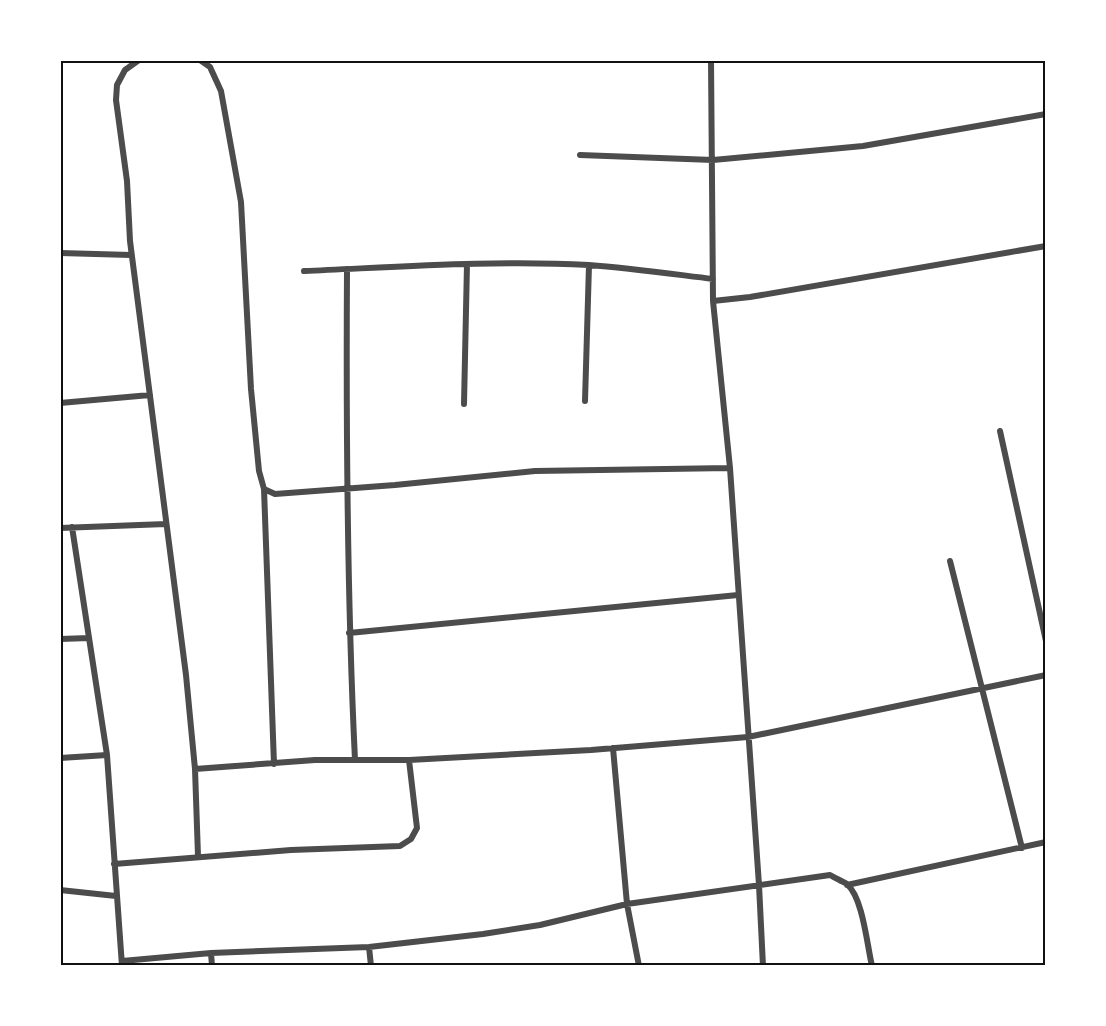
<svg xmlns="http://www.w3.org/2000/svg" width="1106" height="1026" font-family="Inter,sans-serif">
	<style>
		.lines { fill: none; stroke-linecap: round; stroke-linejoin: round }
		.minor { stroke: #4c4c4c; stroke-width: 6 }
		.neatline { fill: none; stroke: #111; stroke-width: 2 }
	</style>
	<rect width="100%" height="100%" fill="#fff"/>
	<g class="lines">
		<path class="minor" d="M139,60L125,70L117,85L116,100L127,181L130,241L186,675L195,769L198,856
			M200,60L210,67L221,91L241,202L251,389L259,471L264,489L275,494L395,485L535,471L730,468
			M711,60L713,301L730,468L759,885L763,966
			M580,155L713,160L863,146L1046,114
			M60,253L131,255
			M347,269C346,433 347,596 355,760
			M304,271C399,267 495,260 589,265C630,268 672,274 713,279
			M713,301L750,297L1046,246
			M585,401L589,265
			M60,403L150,395
			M464,404L467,264
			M1000,431L1046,641
			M264,489L274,764
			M72,527L107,755L122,966
			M60,528L166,524
			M950,561L1022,848
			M349,633L738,595
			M60,639L89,638
			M613,748L627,904L639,966
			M60,758L107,755
			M195,769L315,760H409L591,750L748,737L1046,675
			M114,864L291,850L400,846L411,839L417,828L409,760
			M847,885L1046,842
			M60,890L116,896
			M369,947L371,966
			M211,953L212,966
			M122,961L211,953L369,947L483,934L540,925L627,904L830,875C835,878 842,881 847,884C863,898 867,945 872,966"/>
	</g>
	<rect width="1106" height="1026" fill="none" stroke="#ffffff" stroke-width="123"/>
	<rect x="62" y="62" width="982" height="902" class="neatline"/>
</svg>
